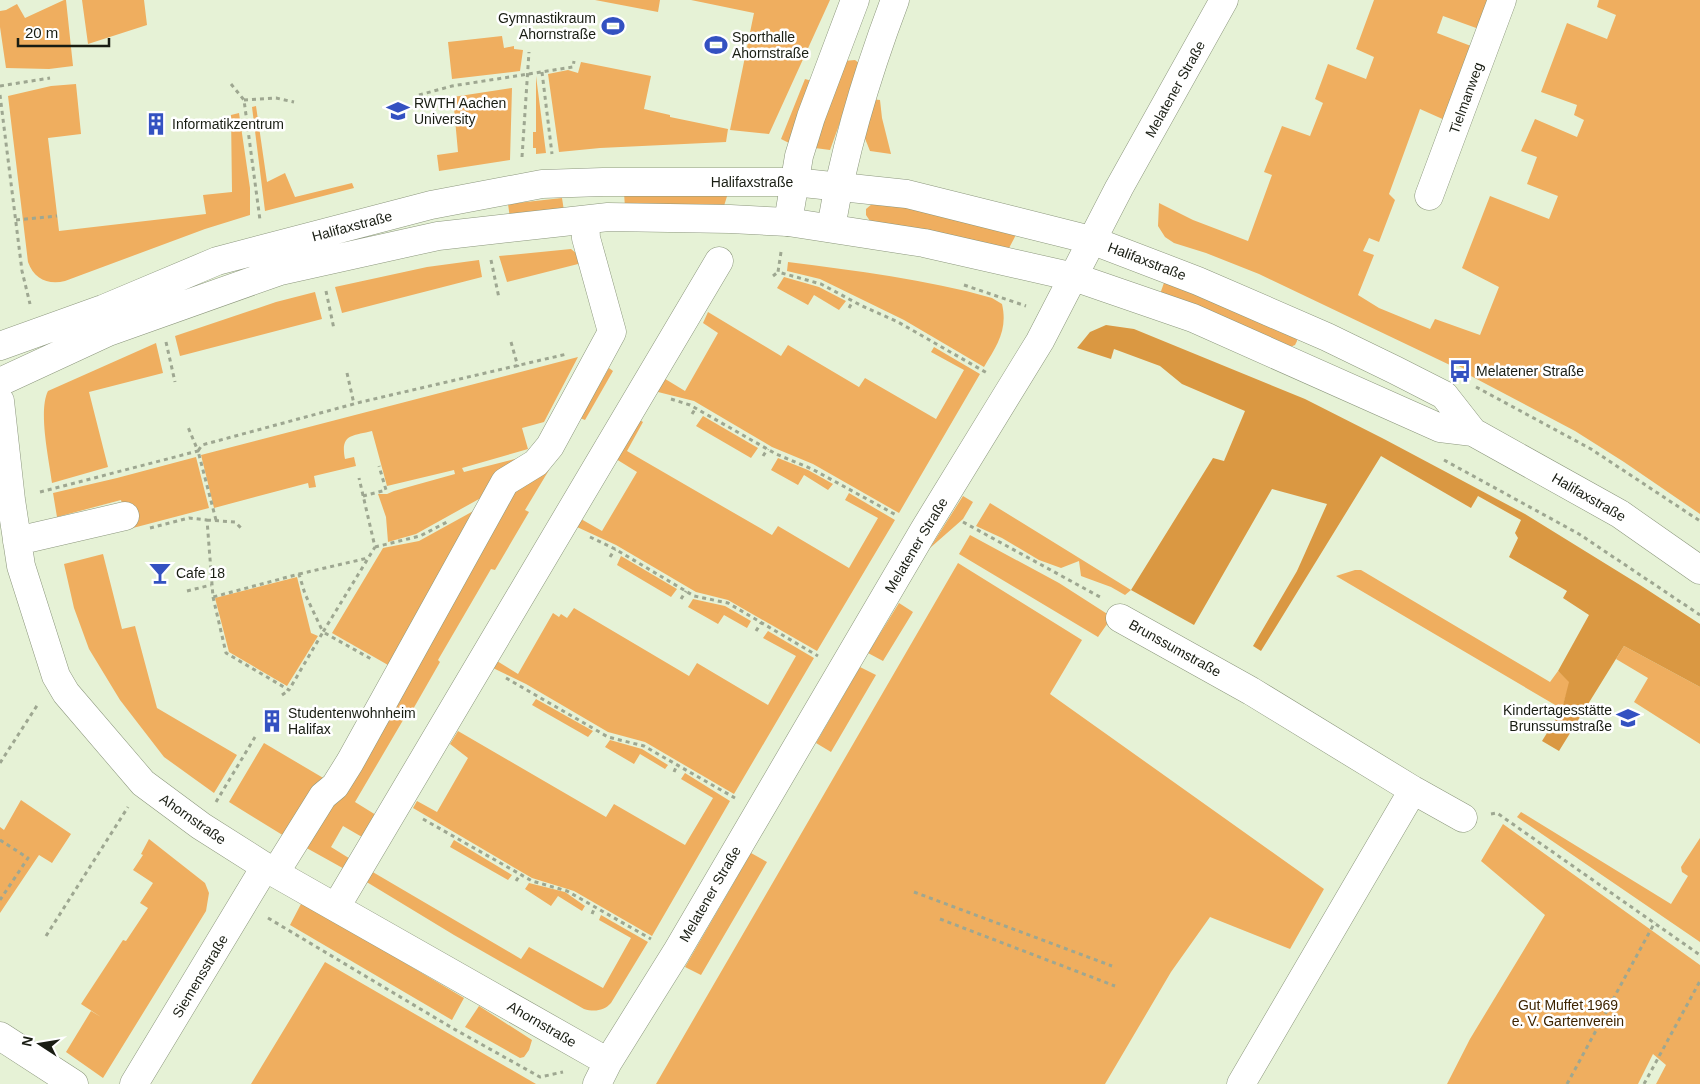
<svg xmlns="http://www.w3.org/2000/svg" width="1700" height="1084" font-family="Arial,sans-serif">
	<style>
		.green { fill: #efae5f }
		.forest { fill: #da9842 }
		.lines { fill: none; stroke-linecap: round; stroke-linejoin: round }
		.minor-casing { stroke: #8c977d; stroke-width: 29 }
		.major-casing { stroke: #8c977d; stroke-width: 29 }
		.path { stroke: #9ea791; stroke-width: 3; stroke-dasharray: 4 4; stroke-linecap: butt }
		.minor { stroke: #fff; stroke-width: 28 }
		.major { stroke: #fff; stroke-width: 28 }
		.labels { text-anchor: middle; stroke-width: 5; stroke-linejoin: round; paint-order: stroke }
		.poi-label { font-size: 14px; fill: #191d13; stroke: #fff; text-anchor: start }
		.street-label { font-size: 14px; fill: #191d13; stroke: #fff }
		.park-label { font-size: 14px; fill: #3e2400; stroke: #fff }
	</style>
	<rect width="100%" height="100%" fill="#e6f2d6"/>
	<path class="green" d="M64,0H66L73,66L49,69L6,68L0,27V11L6,10L17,4L25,18Z
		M82,0H144L147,25L88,44Z
		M595,0H660L658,12Z
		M691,0H830L769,134L730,130L754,13Z
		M1374,0H1493L1479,29L1443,16L1437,33L1471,46L1447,121L1420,109L1389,194L1395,200L1379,242L1369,238L1363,251L1374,255L1358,295L1379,308L1430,329L1435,319L1480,335L1499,287L1462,268L1490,196L1549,219L1558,196L1527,184L1537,157L1521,151L1535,119L1577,137L1584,120L1574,115L1577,105L1541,92L1567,23L1607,39L1616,15L1597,7L1599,0H1700V514L1624,462L1575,431L1469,375L1470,372L1453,363L1452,366L1259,274L1206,253L1174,243L1165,237L1158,226L1159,203L1193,220L1248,241L1272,175L1264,172L1282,126L1310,136L1323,103L1315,99L1328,64L1366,79L1374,57L1356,49Z
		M502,36L504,48L514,46V49L523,50L520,71L452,79L448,42Z
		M855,60L859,63L860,67L830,150L815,148L844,61Z
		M581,62L651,76L644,109L670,115V117L728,129L726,142L600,148L559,152L548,74L568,70L578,73Z
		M536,76L546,153L536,154V148H533V132H536Z
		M805,79L812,81L789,143L781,139Z
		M76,84L81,134L48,138L59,231L206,214L203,195L232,192L231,115L239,113L250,188V215L205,229L65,281C48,285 34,279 28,262L8,96L51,86Z
		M512,88L510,160L439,171L437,155L458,152L453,97Z
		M870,99L880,100L882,118L891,154L870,151L864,136Z
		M256,106L267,182L285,173L295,197L352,183L354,188L265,211L252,107Z
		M624,193H728L724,206L625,207Z
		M562,198L564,211L510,218L508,204Z
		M882,202L1018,231L1008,250L870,221L866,215V209L872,204Z
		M571,249L581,257L582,263L507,282L499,256Z
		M479,260L482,277L342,313L335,287L427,267Z
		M788,262C856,271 926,279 992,298L1002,304C1008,330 997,345 984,367L904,320L820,279L787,271Z
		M784,277L819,287L846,301L839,310L814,295L808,305L777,288Z
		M1165,280L1296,334L1297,341L1295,345L1290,347L1160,294Z
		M315,292L322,319L180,356L175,336L276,302Z
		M708,312L781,356L788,345L859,387L865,378L936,419L964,370L931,352L934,347L980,374L899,513L813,464L772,447L694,401L654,391L662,377L685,391L718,333L703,323Z
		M156,343L163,373L89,392L108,467L52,483C49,459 38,411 48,391Z
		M578,357L544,422L522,428L528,449L462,468L464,472L523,457L488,494L416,534L388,542L386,517L378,494H387L394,491L455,474L454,470L387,486L372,431C352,436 340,434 345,459L354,457L356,466L314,476L316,487L309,488L308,483L214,508L201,455Z
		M609,368L613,371L585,420L580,418Z
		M703,416L758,448L751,458L696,426Z
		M638,419L643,422L627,451L772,535L778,526L849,568L878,518L845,500L849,493L895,520L817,651L728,600L696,592L616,545L577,527L581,519L602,531L637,472L616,459Z
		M196,457L209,508L129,529L121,500L57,517L53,493L117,478Z
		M778,458L808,470L833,484L828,490L804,475L798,485L771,470Z
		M549,470L525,510L529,512L495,570L491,569L438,660L440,662L412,711L409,710L355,802L376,815L362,837L343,826L331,847L352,860L348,871L303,846L515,489Z
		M963,496L973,502L963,519L930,548Z
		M990,503L1131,590L1125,595L1111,587L1081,576L1079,561L1061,568L1039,560L1002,538L976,526Z
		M477,509L388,665L332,633L383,548L419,541Z
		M970,535L1059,583L1112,617L1098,637L959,554Z
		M103,554L122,629L135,626L157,708L237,755L214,793L164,757L120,700L89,649L74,608L64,564Z
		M621,556L677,589L671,597L617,565Z
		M958,563L1082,640L1050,694L1324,889L1290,949L1210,917L1171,972L1105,1084H656Z
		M1355,570H1361L1550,682L1558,671L1570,682L1562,709L1336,576Z
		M297,577L311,633L318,636L287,686L229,652L215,598Z
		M693,599L725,606L751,621L747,628L724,615L718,624L688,607Z
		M899,603L913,612L883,661L868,653Z
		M574,608L689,676L697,663L768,705L796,656L763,638L768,631L814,658L734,794L645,742L608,732L526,684L493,668L497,661L518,674L553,613L559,617L561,614L567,618Z
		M1624,646L1700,687V744L1634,702L1648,678L1616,659Z
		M860,667L876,675L831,752L816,743Z
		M536,699L593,731L588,737L532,705Z
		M458,731L606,817L614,804L685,845L713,798L681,779L685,773L730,801L652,936L574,891L532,878L413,808L417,801L437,812L468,758L450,744Z
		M610,740L642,749L668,765L665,769L640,754L634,764L605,747Z
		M264,743L325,779L289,839L229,802Z
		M21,800L71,834L52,863L39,855L0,913V827L4,830Z
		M1521,812L1671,904L1688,876L1682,872L1681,867L1700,838V942L1517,817Z
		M1503,824L1700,965V1084H1656L1666,1065L1653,1054L1638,1084H1447L1470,1039L1545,915L1481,861Z
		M149,839L205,883L209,893L206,911L103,1078L66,1052L91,1011L101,1017L81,1004L123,940L126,941L148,908L140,903L153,883L133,870L143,855L141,854Z
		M454,840L512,875L508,880L450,847Z
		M751,853L767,862L701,975L685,967Z
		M371,871L521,959L529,947L603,988L631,938L599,920L601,915L648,942L611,1003C604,1011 594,1012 584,1009L454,935L365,881Z
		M529,883L565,892L585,906L582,911L558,896L551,906L525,889Z
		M302,902L464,998L452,1020L290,925Z
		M325,962L536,1084H251Z
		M479,1006L532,1040L529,1050L524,1057L520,1058L465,1027Z"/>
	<path class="forest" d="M1106,325L1134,329L1305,399L1384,439L1525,514L1640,585L1700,624V687L1624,646L1559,751L1542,741L1562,709L1569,682L1558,671L1589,615L1563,598L1567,591L1509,557L1518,538L1515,533L1521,520L1478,496L1471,508L1381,456L1261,651L1253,646L1297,571L1327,504L1272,489L1194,625L1131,590L1213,458L1224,461L1245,411L1182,384L1160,366L1114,349L1111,359L1077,348L1090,332Z"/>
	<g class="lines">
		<defs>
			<path id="minor" d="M1429,196L1502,0
				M788,222L799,156L811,117L855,0
				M831,228C844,150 867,74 895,0
				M0,401L11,500L21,566L56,676L66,693L143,783L201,826L275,873L608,1062
				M17,541L125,516
				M1120,618L1251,691L1413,790L1463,818
				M275,873L323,796L335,786L350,762L505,482L536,463L550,446L612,332L586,238L585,220
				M336,907L719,261
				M0,1036L74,1084
				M134,1084L265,867
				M597,1084L608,1062L676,953L924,530L1040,341L1119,188L1224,0
				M1241,1084L1413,790"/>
			<path id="major" d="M0,346L103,309L217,261L431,205L542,184L603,182H794L907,194L1091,240L1198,281L1327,337L1395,370L1444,395L1473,432
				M0,382L108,332L280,271L438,236L608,217L730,219L788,222L924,243L1074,277L1193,318L1440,428L1473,432L1620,514L1700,570"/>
		</defs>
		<use href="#minor" class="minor-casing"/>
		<use href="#major" class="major-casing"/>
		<path class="path" d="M542,72L552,154
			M231,84L244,100L260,220
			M0,86L50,78
			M0,95L22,271L30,304
			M419,95L452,86L573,67L574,61
			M244,100L276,98L294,102
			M522,157L529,52
			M16,220L57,216
			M781,252L778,272L821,284L862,306L898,322L987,373
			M491,260L499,298
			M773,276L778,272
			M964,285L1026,306
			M326,291L334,329
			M849,308L853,301
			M166,342L175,382
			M511,342L518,367
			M347,373L354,404
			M1476,387L1591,449L1700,521
			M671,399L690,405L776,454L812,469L898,516
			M692,414L696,408
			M763,456L768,449
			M1444,460L1579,534L1700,615
			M40,492L198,451L188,427
			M363,496L386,490L379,466
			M207,520L235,522L243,530
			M216,520L198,451L202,445L361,402L567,354
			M963,522L1100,597
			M150,528L189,518L207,520L213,597L299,574L305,594L323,632L375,547L359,478
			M590,537L615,549L694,596L728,603L818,656
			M375,547L420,536L449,521
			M610,557L615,549
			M299,574L368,558
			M187,591L211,585
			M213,597L226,653L289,690L323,632L373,660
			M681,599L686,591
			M756,631L761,623
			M506,678L608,737L644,746L735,798
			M282,695L289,690
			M0,763L38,704
			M674,772L677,765
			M216,802L255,737
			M1491,814L1497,813L1700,955
			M423,819L532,881L567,891L651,939
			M0,840L28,858L0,900
			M516,881L520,875
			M914,892L1112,966
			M592,914L595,907
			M268,918L454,1029L540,1077L563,1072
			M940,919L1115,986
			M46,936L128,807
			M1567,1084L1655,922
			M1644,1084L1700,981"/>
		<use href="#minor" class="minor"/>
		<use href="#major" class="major"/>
	</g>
	<defs>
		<symbol id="stadium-bare" viewBox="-9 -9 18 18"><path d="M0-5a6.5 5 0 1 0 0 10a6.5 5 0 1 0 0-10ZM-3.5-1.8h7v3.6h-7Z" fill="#3351c1" stroke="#fff" stroke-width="2.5" paint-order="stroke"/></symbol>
		<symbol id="university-bare" viewBox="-9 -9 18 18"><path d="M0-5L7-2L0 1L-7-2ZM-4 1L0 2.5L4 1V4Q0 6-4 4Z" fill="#3351c1" stroke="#fff" stroke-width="2.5" paint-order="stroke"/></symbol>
		<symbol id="building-bare" viewBox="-9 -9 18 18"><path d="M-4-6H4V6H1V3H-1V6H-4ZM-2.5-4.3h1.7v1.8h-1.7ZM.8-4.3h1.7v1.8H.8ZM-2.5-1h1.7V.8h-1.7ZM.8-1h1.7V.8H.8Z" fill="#3351c1" stroke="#fff" stroke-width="2.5" paint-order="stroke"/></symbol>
		<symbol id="bus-bare" viewBox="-9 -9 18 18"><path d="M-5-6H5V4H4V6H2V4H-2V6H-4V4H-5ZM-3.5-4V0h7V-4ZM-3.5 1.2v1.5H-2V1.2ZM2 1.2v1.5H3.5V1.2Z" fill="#3351c1" stroke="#fff" stroke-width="2.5" paint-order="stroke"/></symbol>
		<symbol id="bar-bare" viewBox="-9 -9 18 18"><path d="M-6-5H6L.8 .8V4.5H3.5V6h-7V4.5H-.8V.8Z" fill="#3351c1" stroke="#fff" stroke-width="2.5" paint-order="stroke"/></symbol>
		<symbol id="school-bare" viewBox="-9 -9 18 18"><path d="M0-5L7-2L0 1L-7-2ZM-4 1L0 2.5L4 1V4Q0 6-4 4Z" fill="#3351c1" stroke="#fff" stroke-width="2.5" paint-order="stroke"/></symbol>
	</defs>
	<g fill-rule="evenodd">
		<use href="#stadium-bare" x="597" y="10" width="32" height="32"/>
		<use href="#stadium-bare" x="700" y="29" width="32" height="32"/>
		<use href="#university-bare" x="382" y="95" width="32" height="32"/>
		<use href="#building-bare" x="140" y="108" width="32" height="32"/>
		<use href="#bus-bare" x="1444" y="355" width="32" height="32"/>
		<use href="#bar-bare" x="144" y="557" width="32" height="32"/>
		<use href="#school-bare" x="1612" y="702" width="32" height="32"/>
		<use href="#building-bare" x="256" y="705" width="32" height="32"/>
	</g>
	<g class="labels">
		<g class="poi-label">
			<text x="596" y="23" text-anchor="end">Gymnastikraum<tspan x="596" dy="16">Ahornstraße</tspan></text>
			<text x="732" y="42">Sporthalle<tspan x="732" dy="16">Ahornstraße</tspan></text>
			<text x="414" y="108">RWTH Aachen<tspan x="414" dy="16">University</tspan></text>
			<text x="172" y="129">Informatikzentrum</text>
			<text x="1476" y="376">Melatener Straße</text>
			<text x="176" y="578">Cafe 18</text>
			<text x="1612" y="715" text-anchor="end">Kindertagesstätte<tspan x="1612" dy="16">Brunssumstraße</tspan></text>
			<text x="288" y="718">Studentenwohnheim<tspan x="288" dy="16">Halifax</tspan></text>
		</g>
		<g class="street-label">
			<text transform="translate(1175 89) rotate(-61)" y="5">Melatener Straße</text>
			<text transform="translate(1466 98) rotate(-70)" y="5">Tielmanweg</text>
			<text x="752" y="187">Halifaxstraße</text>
			<text transform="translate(352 226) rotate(-15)" y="5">Halifaxstraße</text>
			<text transform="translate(1147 261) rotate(21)" y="5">Halifaxstraße</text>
			<text transform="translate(1589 497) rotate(30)" y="5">Halifaxstraße</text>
			<text transform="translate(916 545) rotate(-59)" y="5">Melatener Straße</text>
			<text transform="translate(1175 648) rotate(29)" y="5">Brunssumstraße</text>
			<text transform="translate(193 819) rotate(35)" y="5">Ahornstraße</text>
			<text transform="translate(710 894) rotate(-60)" y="5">Melatener Straße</text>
			<text transform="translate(200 976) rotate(-59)" y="5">Siemensstraße</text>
			<text transform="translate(542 1024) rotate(30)" y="5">Ahornstraße</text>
		</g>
		<g class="park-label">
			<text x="1568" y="1010">Gut Muffet 1969<tspan x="1568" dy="16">e. V. Gartenverein</tspan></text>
		</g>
	</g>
	<g transform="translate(40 1044) rotate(282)" stroke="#ffffff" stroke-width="4" paint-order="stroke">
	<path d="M0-4L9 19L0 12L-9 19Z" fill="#191d13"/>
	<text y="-8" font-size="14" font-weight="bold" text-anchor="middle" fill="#191d13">N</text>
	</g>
	<path d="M18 38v8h91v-8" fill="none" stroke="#191d13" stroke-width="2.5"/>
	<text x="25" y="38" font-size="15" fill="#191d13" stroke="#ffffff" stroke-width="4" paint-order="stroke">20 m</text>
</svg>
